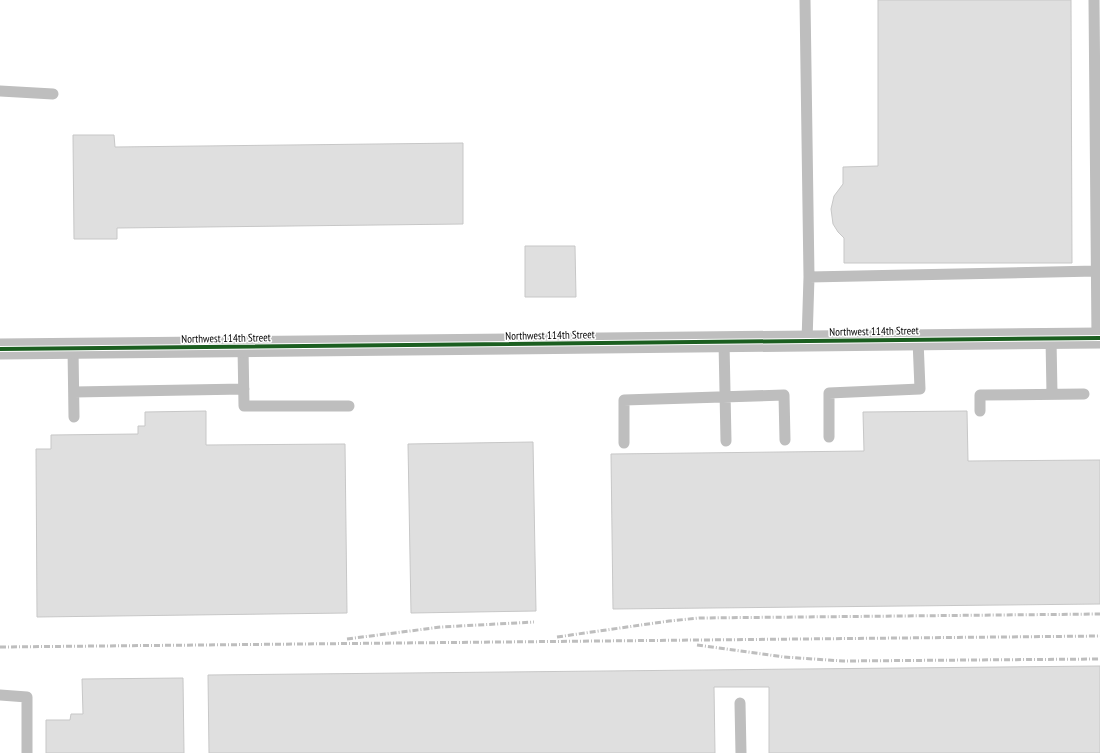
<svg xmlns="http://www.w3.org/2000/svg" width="1100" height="753" font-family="'PT Sans Narrow',sans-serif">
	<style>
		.building { fill: #dfdfdf; stroke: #c7c7c7 }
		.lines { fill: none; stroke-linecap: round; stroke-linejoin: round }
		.lane { stroke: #bebebe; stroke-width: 11 }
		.street { stroke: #bebebe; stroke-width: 21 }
		.rail { stroke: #bebebe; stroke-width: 3; stroke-dasharray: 6 2 1 2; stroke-linecap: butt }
		.cycleway-casing { stroke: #fff; stroke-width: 6 }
		.cycleway { stroke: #1b5e20; stroke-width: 4 }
		.labels { text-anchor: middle; stroke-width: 3; stroke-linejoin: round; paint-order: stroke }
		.street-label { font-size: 11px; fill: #000; stroke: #fff }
	</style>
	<rect width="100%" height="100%" fill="#fff"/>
	<path class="building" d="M878,0H1071L1072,263H844V238L838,232L833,224L831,209L834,196L843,184V167L878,166Z
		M73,135H114L115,147L463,143V224L117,228V239H74Z
		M525,246H575L576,297H525Z
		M206,411V445L345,444L347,613L37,617L36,449H51V435L138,434V426H145V412Z
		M967,411L968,461L1100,460V604L613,609L611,454L864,451L863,412Z
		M533,442L536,611L411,613L408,444Z
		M1100,666V753H769V687H714L715,753H209L208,675Z
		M183,678L184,753H46V720H70L71,714H83L82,679Z"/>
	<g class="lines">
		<path class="lane" d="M805,0L809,277L807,341
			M1094,0L1097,338
			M0,91L53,94
			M809,277L1096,271
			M1051,339L1052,394
			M724,342L726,441
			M243,347L244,406H349
			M73,349L74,417
			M74,392L244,389
			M980,411V395L1084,394
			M829,437V393L920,389L918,340
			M624,443V400L784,395L785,440
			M0,695L27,697V753
			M740,703L741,753"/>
		<path class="street" d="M0,349L1100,338"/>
		<path class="rail" d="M557,637L669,621L699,618L1100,614
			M347,639L441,627L534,622
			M697,645L784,657L843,661L1100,659
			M0,647L1100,636"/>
		<defs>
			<path id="cycleway" d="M0,349L1100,338"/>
		</defs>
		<use href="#cycleway" class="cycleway-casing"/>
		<use href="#cycleway" class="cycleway"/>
	</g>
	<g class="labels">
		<g class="street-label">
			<text transform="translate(874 331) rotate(-1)" y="4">Northwest 114th Street</text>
			<text transform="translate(550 335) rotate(-1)" y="4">Northwest 114th Street</text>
			<text transform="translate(226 338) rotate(-1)" y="4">Northwest 114th Street</text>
		</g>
	</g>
</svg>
